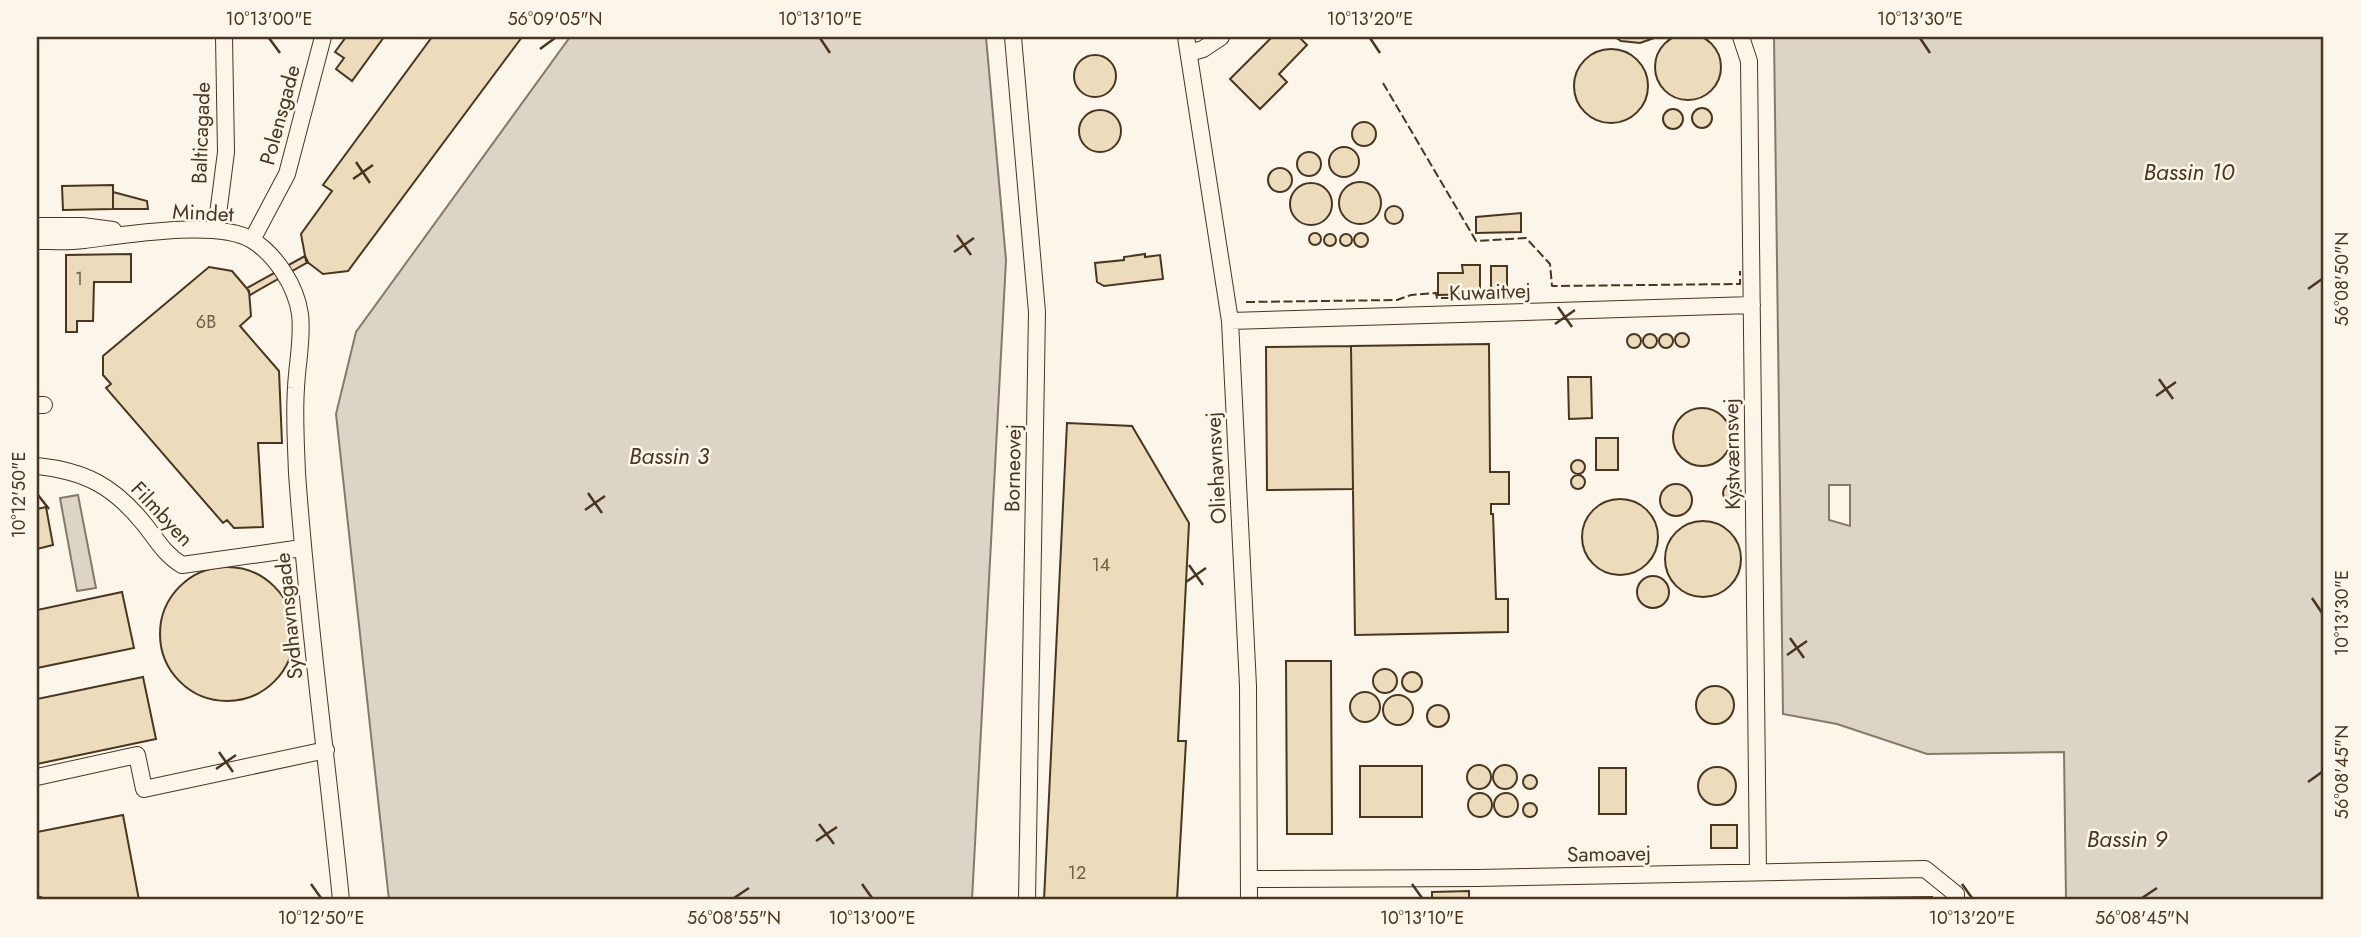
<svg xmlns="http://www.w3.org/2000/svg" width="2361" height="937" font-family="Jost,sans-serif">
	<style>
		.water { fill: #dcd4c6; stroke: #887966; stroke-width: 2; fill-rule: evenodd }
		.building { fill: #ecdcbc; stroke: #4a3520; stroke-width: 2 }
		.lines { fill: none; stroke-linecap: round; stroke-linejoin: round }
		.minor-casing { stroke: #4a3520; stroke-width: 18 }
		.minor { stroke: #fbf6e9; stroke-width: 16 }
		.fence { stroke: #4a3520; stroke-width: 2; stroke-dasharray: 9 3.5; stroke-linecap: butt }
		.ticks { fill: none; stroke: #4a3520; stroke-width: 2.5 }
		.labels { text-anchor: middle; stroke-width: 5; stroke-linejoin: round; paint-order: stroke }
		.number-label { font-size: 18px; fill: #725f47 }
		.street-label { font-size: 21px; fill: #4a3520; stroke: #fbf6e9 }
		.water-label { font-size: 23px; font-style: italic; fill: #4a3520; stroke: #fbf6e9 }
		.neatline { fill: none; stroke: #4a3520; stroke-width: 2.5 }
		.ticks-label { font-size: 18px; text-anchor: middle; fill: #4a3520 }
	</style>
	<rect width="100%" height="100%" fill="#fbf6e9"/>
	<path class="water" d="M570,37H986L1006,260L972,900H389L336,414L356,332Z
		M1774,37H2324V900H2066L2064,752L1927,754L1837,724L1783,714ZM1829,485H1850V526L1829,520Z
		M78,495L96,588L77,591L60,498Z"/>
	<path class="building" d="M1655 67a33 33 0 1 1 66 0a33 33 0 1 1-66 0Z
		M346,37H384L352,81L336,69L344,58L335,52Z
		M432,37H522L348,271L323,274L306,261L301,234L332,191L323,185Z
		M1272,37H1299L1307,45L1279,74L1287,82L1260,109L1230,79Z
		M1615,37H1657L1640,43L1621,41Z
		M1574 86a37 37 0 1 1 74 0a37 37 0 1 1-74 0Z
		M1074 76a21 21 0 1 1 42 0a21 21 0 1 1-42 0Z
		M1692 118a10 10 0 1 1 20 0a10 10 0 1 1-20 0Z
		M1663 119a10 10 0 1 1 20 0a10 10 0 1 1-20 0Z
		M1079 131a21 21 0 1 1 42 0a21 21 0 1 1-42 0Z
		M1352 134a12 12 0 1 1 24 0a12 12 0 1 1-24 0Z
		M1329 162a15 15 0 1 1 30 0a15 15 0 1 1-30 0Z
		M1297 164a12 12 0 1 1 24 0a12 12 0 1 1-24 0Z
		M1268 180a12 12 0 1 1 24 0a12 12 0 1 1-24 0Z
		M1339 203a21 21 0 1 1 42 0a21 21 0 1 1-42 0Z
		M1290 204a21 21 0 1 1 42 0a21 21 0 1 1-42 0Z
		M113,185V209L63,210L62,186Z
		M113,192L147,201L148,209H113Z
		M1385 215a9 9 0 1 1 18 0a9 9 0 1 1-18 0Z
		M1521,213V232L1476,233V217Z
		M1309 239a6 6 0 1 1 12 0a6 6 0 1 1-12 0Z
		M1354 240a7 7 0 1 1 14 0a7 7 0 1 1-14 0Z
		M1340 240a6 6 0 1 1 12 0a6 6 0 1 1-12 0Z
		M1324 240a6 6 0 1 1 12 0a6 6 0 1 1-12 0Z
		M131,254V282H94L93,321H77V332H66V255Z
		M1145,254V257L1160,255L1163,279L1104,286L1097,282L1095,263L1124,260V257Z
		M305,256L308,262L250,295L247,288Z
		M1462,265H1480V294L1438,295V273H1463Z
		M1491,266H1507V293H1491Z
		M209,267L232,271L249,291L251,316L240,326L279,371L282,443H258L263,527L234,528L227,520L223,523L106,388L111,384L103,375V356Z
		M1675 340a7 7 0 1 1 14 0a7 7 0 1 1-14 0Z
		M1627 341a7 7 0 1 1 14 0a7 7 0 1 1-14 0Z
		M1659 341a7 7 0 1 1 14 0a7 7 0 1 1-14 0Z
		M1643 341a7 7 0 1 1 14 0a7 7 0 1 1-14 0Z
		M1489,344L1490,472H1509V504H1491V514H1493L1496,599H1508V632L1355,635L1351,346Z
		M1351,346L1353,489L1267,490L1266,347Z
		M1568,377H1591L1592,418L1569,419Z
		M1673 437a29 29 0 1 1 58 0a29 29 0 1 1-58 0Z
		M1067,423L1132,426L1189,523L1178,741H1186L1177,900H1044Z
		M1596,438H1618V470H1596Z
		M1571 467a7 7 0 1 1 14 0a7 7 0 1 1-14 0Z
		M1571 482a7 7 0 1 1 14 0a7 7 0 1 1-14 0Z
		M1723 493a9 9 0 1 1 18 0a9 9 0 1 1-18 0Z
		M1660 500a16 16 0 1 1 32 0a16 16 0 1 1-32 0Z
		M1582 537a38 38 0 1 1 76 0a38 38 0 1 1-76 0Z
		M46,507L53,545L37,549V509Z
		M1665 559a38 38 0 1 1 76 0a38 38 0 1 1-76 0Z
		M160 634a67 67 0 1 1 134 0a67 67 0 1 1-134 0Z
		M1637 592a16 16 0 1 1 32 0a16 16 0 1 1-32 0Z
		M122,592L134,648L37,668V610Z
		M1286,661H1331L1332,834H1287Z
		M1373 681a12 12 0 1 1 24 0a12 12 0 1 1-24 0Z
		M1402 682a10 10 0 1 1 20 0a10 10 0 1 1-20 0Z
		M143,677L156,739L37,764V699Z
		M1696 705a19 19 0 1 1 38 0a19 19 0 1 1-38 0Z
		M1350 707a15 15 0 1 1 30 0a15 15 0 1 1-30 0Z
		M1383 710a15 15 0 1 1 30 0a15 15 0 1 1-30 0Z
		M1427 716a11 11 0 1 1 22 0a11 11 0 1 1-22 0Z
		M1493 777a12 12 0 1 1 24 0a12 12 0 1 1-24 0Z
		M1467 777a12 12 0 1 1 24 0a12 12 0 1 1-24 0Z
		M1360,766H1422V817H1360Z
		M1698 786a19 19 0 1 1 38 0a19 19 0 1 1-38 0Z
		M1599,768H1626V814H1599Z
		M1523 782a7 7 0 1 1 14 0a7 7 0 1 1-14 0Z
		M1494 805a12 12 0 1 1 24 0a12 12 0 1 1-24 0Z
		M1468 805a12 12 0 1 1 24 0a12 12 0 1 1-24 0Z
		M1523 810a7 7 0 1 1 14 0a7 7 0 1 1-14 0Z
		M123,815L139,900H49L37,896V832Z
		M1711,825H1737V848H1711Z
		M1469,891V900H1432V892Z
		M1932,897V900H1845V898Z"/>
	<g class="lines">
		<defs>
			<path id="minor" d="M1013,37L1037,312L1027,900
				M1186,37L1230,321L1248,686L1249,900
				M1741,37L1749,61L1758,871
				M1189,53L1203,49L1221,37
				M37,226H82L113,230
				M216,230L226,152L224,37
				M252,240L287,174L323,37
				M37,241C52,241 69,242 84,240C124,235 218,219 252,240C276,255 296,286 300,314C303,338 297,364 296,388C294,416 296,444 297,473C307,616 327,758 341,900
				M1230,321L1752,305
				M37,405H44
				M37,466C85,471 114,486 145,525C157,540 165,555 182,565L302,548
				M37,777L137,755L144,789L326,750
				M1249,879L1477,878L1925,869L1956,894V900"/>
		</defs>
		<use href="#minor" class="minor-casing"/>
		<use href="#minor" class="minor"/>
		<path class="fence" d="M1383,83L1476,241L1526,238L1550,264L1552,286L1740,284V271
			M1246,302L1397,300L1411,295L1436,293L1437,298H1509"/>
	</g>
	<path class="ticks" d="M269,38L280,53M820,38L830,53M1370,38L1380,53M1920,38L1930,53M540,49L555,38M356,162L370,183M353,179L373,165M957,235L971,255M954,252L974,238M2308,289L2322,279M1558,307L1572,327M1555,324L1575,310M2159,379L2173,399M2156,396L2176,382M588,493L602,513M38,495L49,509M585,510L605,496M1189,565L1203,585M1186,582L1206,568M2312,598L2322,613M1790,638L1804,658M1787,655L1807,641M219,752L233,772M216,769L236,755M2308,782L2322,772M819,824L834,844M816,841L837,827M311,884L321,898M862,884L872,898M1412,884L1422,898M1962,884L1972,898M734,898L749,888M2142,898L2157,888"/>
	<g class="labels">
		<g class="number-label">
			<text x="79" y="285">1</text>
			<text x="206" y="328">6B</text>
			<text x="1101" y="571">14</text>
			<text x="1077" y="879">12</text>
		</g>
		<g class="street-label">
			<text transform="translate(280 115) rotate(-75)" y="7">Polensgade</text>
			<text transform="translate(201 133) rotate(-88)" y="7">Balticagade</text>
			<text transform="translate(203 213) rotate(3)" y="7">Mindet</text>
			<text transform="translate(1490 292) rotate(-2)" y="7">Kuwaitvej</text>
			<text transform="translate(1732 454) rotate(-91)" y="7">Kystværnsvej</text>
			<text transform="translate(1013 468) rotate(-89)" y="7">Borneovej</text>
			<text transform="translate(1216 468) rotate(-93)" y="7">Oliehavnsvej</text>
			<text transform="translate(162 514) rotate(47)" y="7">Filmbyen</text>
			<text transform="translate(289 616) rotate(-96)" y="7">Sydhavnsgade</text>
			<text transform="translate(1609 854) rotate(-1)" y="7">Samoavej</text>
		</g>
		<g class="water-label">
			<text x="2189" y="180">Bassin 10</text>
			<text x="669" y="464">Bassin 3</text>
			<text x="2127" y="847">Bassin 9</text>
		</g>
	</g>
	<rect width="2361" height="937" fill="none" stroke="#fbf6e9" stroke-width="77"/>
	<rect x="38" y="38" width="2284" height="860" class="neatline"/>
	<g class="ticks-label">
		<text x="269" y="25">10°13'00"E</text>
		<text x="555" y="25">56°09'05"N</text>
		<text x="820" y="25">10°13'10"E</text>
		<text x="1370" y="25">10°13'20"E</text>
		<text x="1920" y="25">10°13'30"E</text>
		<text transform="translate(2342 279) rotate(-90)" y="6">56°08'50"N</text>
		<text transform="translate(19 495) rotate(-90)" y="6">10°12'50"E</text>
		<text transform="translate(2342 613) rotate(-90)" y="6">10°13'30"E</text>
		<text transform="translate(2342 772) rotate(-90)" y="6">56°08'45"N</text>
		<text x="321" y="924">10°12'50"E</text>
		<text x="734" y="924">56°08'55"N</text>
		<text x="872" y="924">10°13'00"E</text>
		<text x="1422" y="924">10°13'10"E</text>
		<text x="1972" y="924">10°13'20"E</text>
		<text x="2142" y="924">56°08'45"N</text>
	</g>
</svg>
